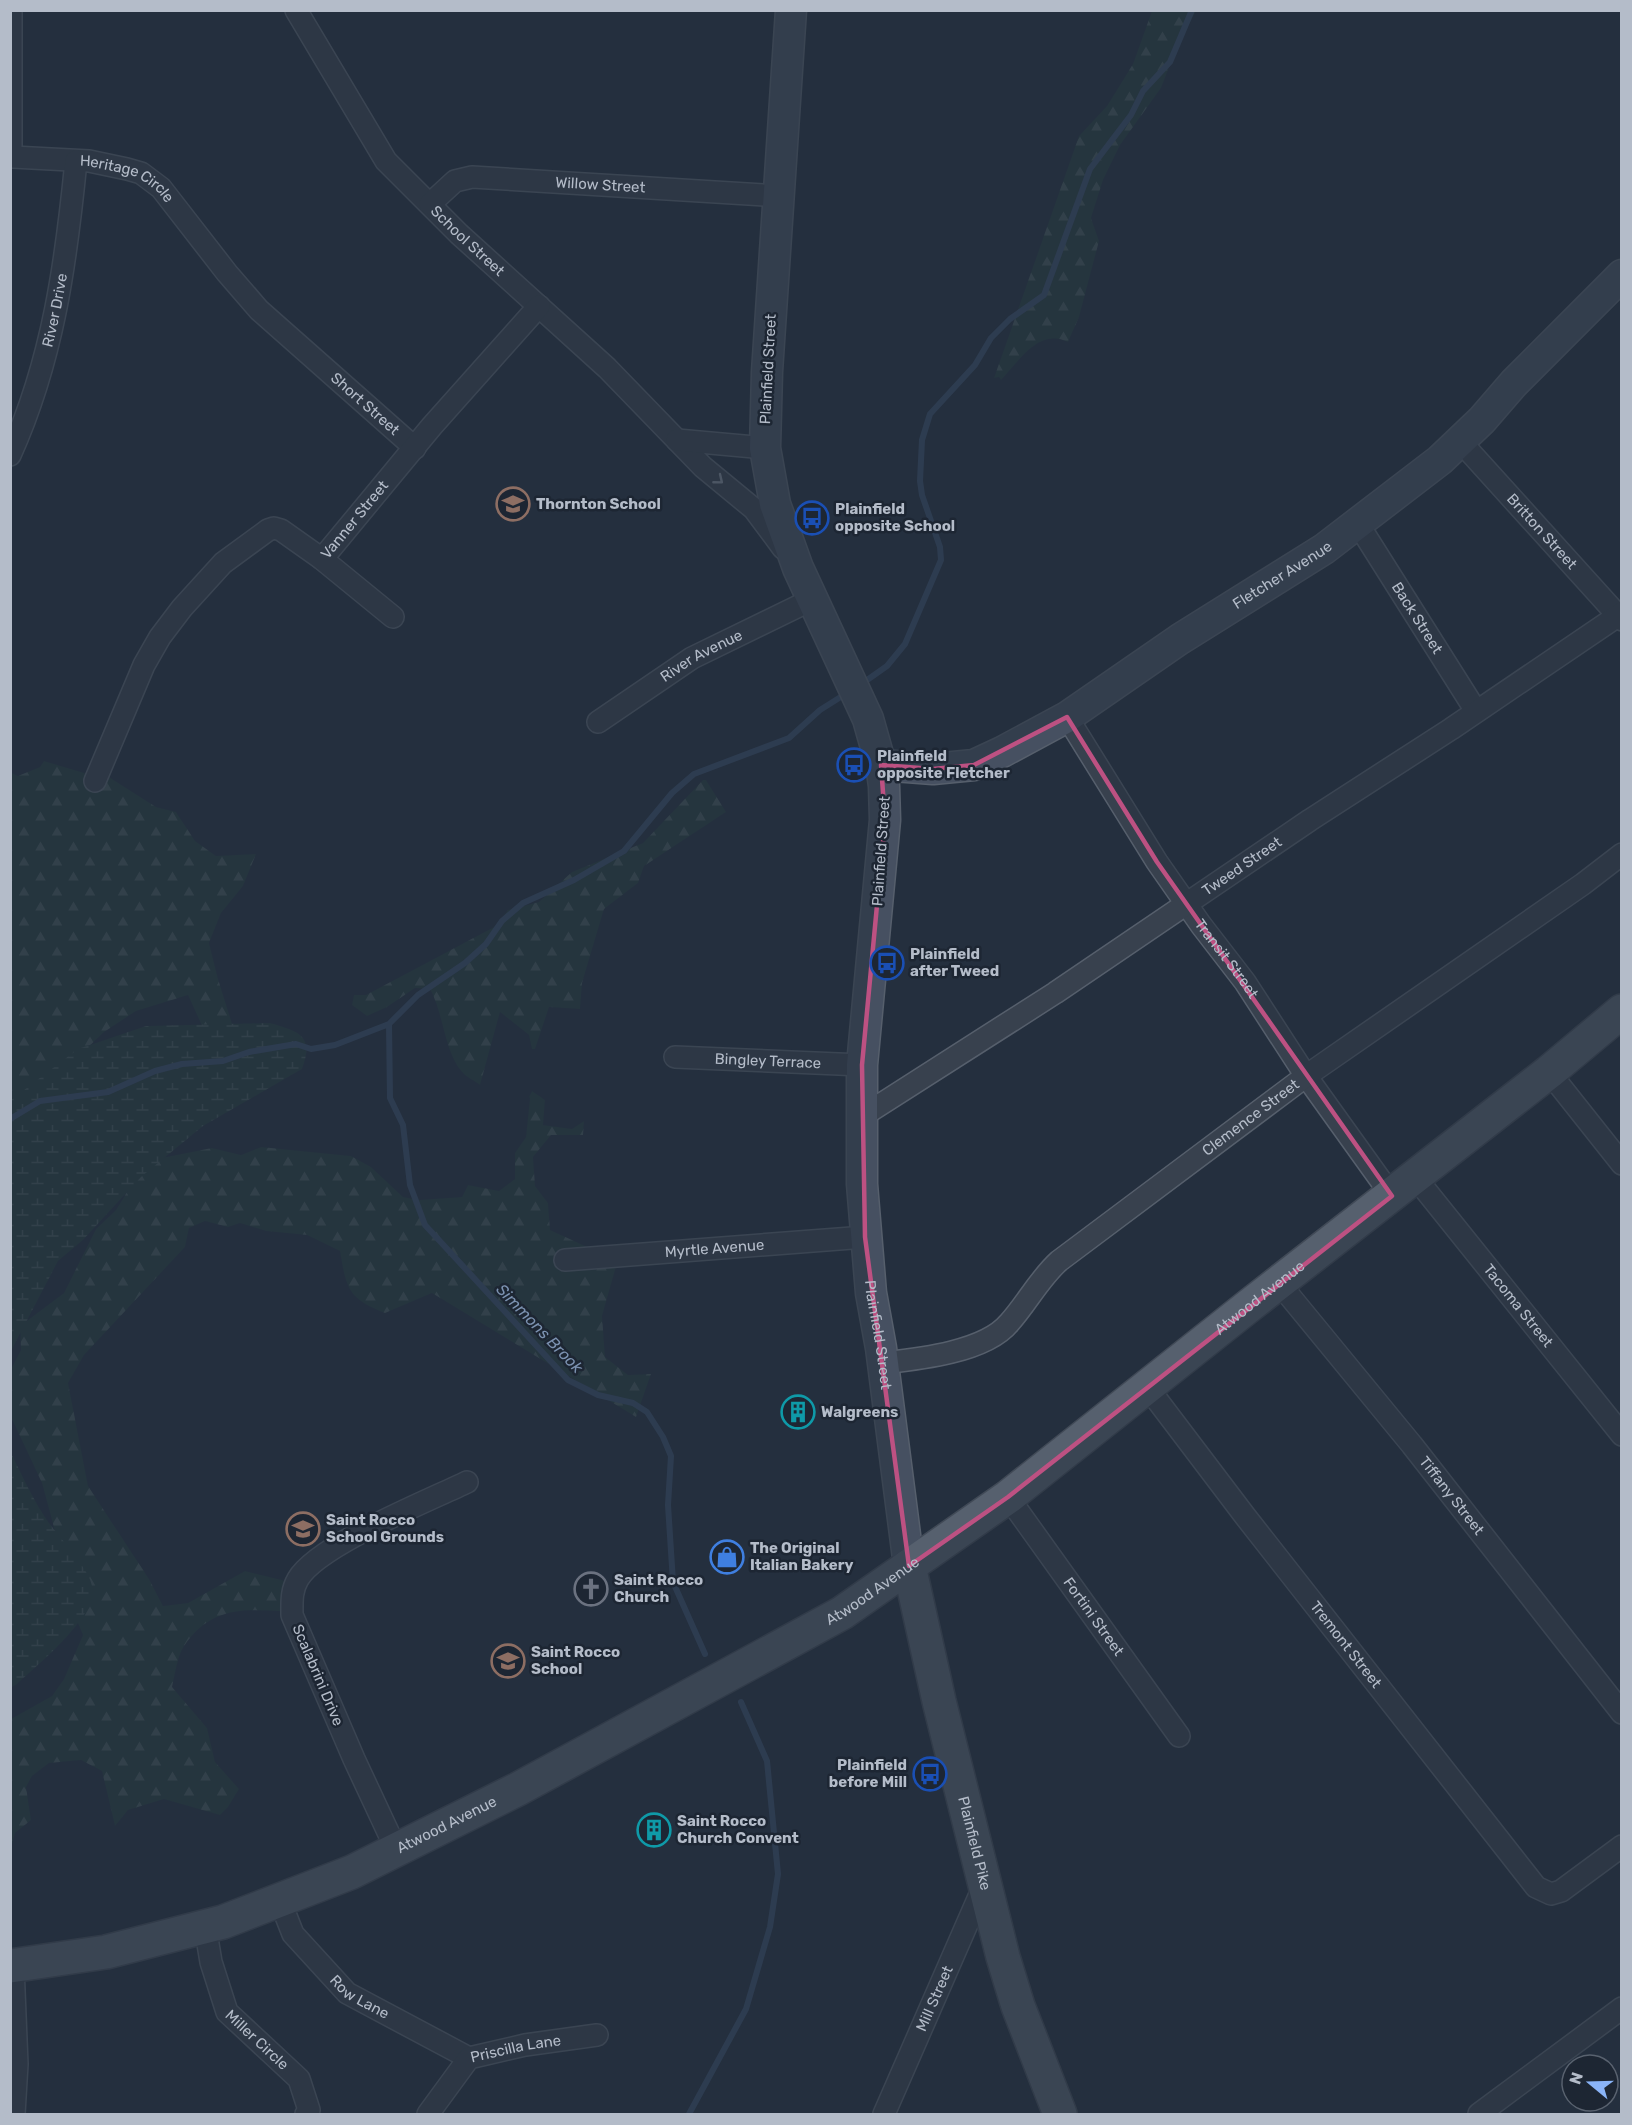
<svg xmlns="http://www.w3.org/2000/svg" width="1632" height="2125" font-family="Rubik,sans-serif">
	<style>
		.forest { fill: url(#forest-firs) }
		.wetland { fill: url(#wetland-marsh) }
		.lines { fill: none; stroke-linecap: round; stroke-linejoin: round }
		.stream { stroke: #394c67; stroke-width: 6 }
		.street-casing { stroke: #565f6c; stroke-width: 24 }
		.secondary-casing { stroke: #565f6c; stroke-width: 33 }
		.primary-casing { stroke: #414a57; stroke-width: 36 }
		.street { stroke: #38414e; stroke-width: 21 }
		.secondary { stroke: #465061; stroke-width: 30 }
		.primary { stroke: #56606e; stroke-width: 33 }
		.oneway { stroke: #7c8592 }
		.marked { fill: none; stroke: #bd5182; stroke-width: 4.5; stroke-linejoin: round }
		.labels { text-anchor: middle; stroke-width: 5; stroke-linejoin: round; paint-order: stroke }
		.street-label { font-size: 15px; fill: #b4bcc9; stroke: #1d2633 }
		.poi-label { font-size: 15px; font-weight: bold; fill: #b4bcc9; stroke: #1d2633; text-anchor: start }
		.water-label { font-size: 16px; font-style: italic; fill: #7c92b1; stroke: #1d2633 }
	</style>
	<defs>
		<pattern id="forest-firs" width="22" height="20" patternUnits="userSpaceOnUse" patternTransform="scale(1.5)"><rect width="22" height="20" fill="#263c3f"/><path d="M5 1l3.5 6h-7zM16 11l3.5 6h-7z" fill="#435659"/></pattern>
		<pattern id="wetland-marsh" width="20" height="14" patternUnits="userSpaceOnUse" patternTransform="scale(1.5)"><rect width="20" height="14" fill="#263c3f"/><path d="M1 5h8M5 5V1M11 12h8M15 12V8" fill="none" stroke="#435659"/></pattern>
	</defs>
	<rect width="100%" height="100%" fill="#242f3e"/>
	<path class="forest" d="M1152,11H1196L1178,44L1161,88L1120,145L1103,180L1091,218L1099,241L1079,317L1068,342C1039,328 1020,360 1001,380L999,377L994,378L1079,136L1107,106L1133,64Z
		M44,761L91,775L101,772L156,807L176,812L195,841L216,856L256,854L243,886L221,913L209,943L218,979L234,1030L208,1039L188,995L136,1011L104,1032L32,1101L11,1108L10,772L18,776L40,767Z
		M703,780H706L726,812L644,866L638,883L604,909L582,983L580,1009L549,1007L535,1049H532L529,1035L500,1012L480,1085C475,1081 468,1078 464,1074C444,1054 444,1014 430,989L415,988L387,1007L367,1016L352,1005L354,995H366L496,926L508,910L539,902L572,872L643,843Z
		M532,1091L545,1100L543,1125L572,1129L584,1121L583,1135H551L533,1157L535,1186L548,1203L550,1230L585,1246L621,1249L602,1316L605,1357L628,1375L651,1374L636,1417L432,1293L385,1313C348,1299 346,1288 340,1251L307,1235L266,1231L240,1223L228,1227L205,1221L189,1228L185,1247L84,1355L68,1383L88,1486L149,1579L163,1606L188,1603L245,1571L294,1583L290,1612C246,1609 212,1605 184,1646C177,1657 175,1675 172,1687L207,1728L215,1762L239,1789L228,1807L220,1815L164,1799L128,1810L115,1826L102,1771L81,1760L49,1763L32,1776L26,1787L31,1820L15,1833L11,1848V1719L52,1696L64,1679L83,1635L63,1588L56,1535L42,1483L11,1417V1369L21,1350L20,1326L64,1293L96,1229L116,1210L146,1161L212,1148L241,1155L261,1147L351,1156L371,1167L403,1197L419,1200L462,1197L468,1185L499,1191L515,1179V1153L526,1137L530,1098L529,1097Z"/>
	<path class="wetland" d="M270,1023C298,1031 315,1035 302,1069L203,1126L141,1177L83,1240L58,1261L11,1351V1100L78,1049L146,1026Z
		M11,1453C21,1473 31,1495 43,1514C53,1531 90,1569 92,1586C98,1617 37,1665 16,1685L11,1687Z"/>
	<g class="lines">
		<path class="stream" d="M860,685L887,666L905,644L941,560L940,547L922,495L920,481L922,440L930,414L975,365L991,338L1010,319L1044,295L1090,169L1131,115L1143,91L1170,62L1192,10
			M389,1024L390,1098L403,1125L410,1185L425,1225L568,1380L598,1395L633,1403L647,1412L663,1437L671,1456L668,1505L673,1582L705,1654
			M10,1119L40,1101L108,1092L155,1071L182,1064L223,1061L249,1052L296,1044L311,1049L335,1045L389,1024L418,995L465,963L486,944L502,921L523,903L574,880L624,851L672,793L694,774L789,738L820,710L847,693
			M689,2114L746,2009L770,1927L778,1874L767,1761L741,1702"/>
		<defs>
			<g id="street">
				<path id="s1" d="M11,10V151L13,157L89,161L127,169L141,173L161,188L227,273L259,310L415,448"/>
				<path id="s2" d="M296,10L386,161L459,234L607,368L703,467L754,509L783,548"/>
				<path id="s3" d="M430,204L455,181L472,177L779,196"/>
				<path d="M677,440L765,448"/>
				<path id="s4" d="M1460,441L1622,620"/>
				<path id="s5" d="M10,455C53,360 66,263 76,161"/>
				<path id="s6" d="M1358,524L1476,711"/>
				<path id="s7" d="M322,559L432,426L539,306"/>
				<path id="s8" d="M1067,717L1157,862L1201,925L1245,982L1306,1076L1392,1196"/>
				<path id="s9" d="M598,722L692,658L811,600"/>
				<path d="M95,781L144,665L160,637L182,608L223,563L268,530L274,528L281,530L322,559L393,617"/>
				<path id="s10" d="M675,1057L862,1065"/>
				<path d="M1549,1072L1622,1164"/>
				<path id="s11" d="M861,1117L1055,993L1310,820L1451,729L1622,613"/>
				<path id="s12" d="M1415,1177L1622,1435"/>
				<path id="s13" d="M565,1260L865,1237"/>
				<path id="s14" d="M1279,1283L1412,1445L1622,1713"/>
				<path id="s15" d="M883,1363C919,1359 985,1352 1009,1323C1027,1303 1039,1279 1059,1261L1306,1076L1583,884L1622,854"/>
				<path id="s16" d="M1148,1388L1245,1516L1536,1887L1551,1894L1561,1891L1622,1846"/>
				<path id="s17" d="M1008,1497L1179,1736"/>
				<path d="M396,1849L354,1759L292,1615C292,1602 291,1591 298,1579C318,1545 428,1501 467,1482"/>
				<path id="s18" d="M280,1901L293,1934L347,1993L469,2058"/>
				<path id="s19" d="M205,1926L211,1962L227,2012L299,2079L309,2110L306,2114"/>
				<path d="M13,1966L17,2064L14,2114"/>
				<path id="s20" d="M428,2114L469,2058L525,2045L597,2035"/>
				<path id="s21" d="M884,2114L985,1883"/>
				<path d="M1479,2114L1622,2008"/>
			</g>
			<g id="secondary">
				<path id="s22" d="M791,10L767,372L765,448L775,504L798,568L868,719L881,765L884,786L885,820L862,1065V1184L871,1293L881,1348L909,1566"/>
				<path id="s23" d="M881,765L933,769L974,765L1002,752L1067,717L1180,639L1324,549L1440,460L1482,420L1514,383L1622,275"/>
			</g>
			<g id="primary">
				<path id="s24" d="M909,1566L939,1701L1003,1957L1018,2006L1060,2114"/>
				<path id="s25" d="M10,1966L106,1952L223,1922L352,1872L518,1789L842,1613L1008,1497L1250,1305L1549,1072L1622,1011"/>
			</g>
		</defs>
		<use href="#street" class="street-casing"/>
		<use href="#secondary" class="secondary-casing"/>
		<use href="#primary" class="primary-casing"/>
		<use href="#street" class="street"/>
		<use href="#secondary" class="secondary"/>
		<use href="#primary" class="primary"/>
	</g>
	<defs><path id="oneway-chevron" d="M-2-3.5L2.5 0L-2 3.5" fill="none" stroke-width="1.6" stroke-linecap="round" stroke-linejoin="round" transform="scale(1.5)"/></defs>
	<use class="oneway" href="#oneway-chevron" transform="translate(719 480) rotate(39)"/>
	<path d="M0 0H1632V2125H0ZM1067,717L1157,862L1392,1196L1008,1497L909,1566L865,1237L862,1065L885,820L881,765L933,769L974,765Z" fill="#242f3e" fill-opacity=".55" fill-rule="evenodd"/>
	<path class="marked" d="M1067,717L1157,862L1392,1196L1008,1497L909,1566L865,1237L862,1065L885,820L881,765L933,769L974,765Z"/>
	<defs>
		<symbol id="school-ring" viewBox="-11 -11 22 22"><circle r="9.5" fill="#1d2633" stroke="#8d6e63" stroke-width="1.5"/><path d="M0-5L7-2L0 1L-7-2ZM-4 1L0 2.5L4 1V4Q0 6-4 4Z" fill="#8d6e63"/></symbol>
		<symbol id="bus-ring" viewBox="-11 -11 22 22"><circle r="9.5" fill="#1d2633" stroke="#1a4fb4" stroke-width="1.5"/><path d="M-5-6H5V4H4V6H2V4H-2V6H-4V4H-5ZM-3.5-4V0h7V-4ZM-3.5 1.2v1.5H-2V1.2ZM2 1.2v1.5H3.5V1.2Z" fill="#1a4fb4"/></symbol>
		<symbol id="building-ring" viewBox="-11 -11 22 22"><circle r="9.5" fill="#1d2633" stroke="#0f9aa8" stroke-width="1.5"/><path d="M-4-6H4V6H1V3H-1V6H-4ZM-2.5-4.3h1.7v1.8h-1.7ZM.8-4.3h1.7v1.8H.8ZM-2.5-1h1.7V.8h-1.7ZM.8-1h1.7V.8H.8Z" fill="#0f9aa8"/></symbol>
		<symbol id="shop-ring" viewBox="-11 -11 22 22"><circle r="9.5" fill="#1d2633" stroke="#3f7fe0" stroke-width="1.5"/><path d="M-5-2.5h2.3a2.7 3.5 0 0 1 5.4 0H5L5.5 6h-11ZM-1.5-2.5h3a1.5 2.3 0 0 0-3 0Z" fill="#3f7fe0"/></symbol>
		<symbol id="church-ring" viewBox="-11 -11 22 22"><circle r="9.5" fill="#1d2633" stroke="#6b7280" stroke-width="1.5"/><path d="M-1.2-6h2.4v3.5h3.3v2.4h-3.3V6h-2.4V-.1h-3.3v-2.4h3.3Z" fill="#6b7280"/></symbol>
	</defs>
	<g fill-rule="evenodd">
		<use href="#school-ring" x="494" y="485" width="38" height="38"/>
		<use href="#bus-ring" x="793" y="499" width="38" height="38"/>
		<use href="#bus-ring" x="835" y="746" width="38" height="38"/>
		<use href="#bus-ring" x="868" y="944" width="38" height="38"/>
		<use href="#building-ring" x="779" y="1393" width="38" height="38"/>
		<use href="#school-ring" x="284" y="1510" width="38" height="38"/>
		<use href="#shop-ring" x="708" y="1538" width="38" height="38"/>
		<use href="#church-ring" x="572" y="1570" width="38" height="38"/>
		<use href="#school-ring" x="489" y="1642" width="38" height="38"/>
		<use href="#bus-ring" x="911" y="1755" width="38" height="38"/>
		<use href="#building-ring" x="635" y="1811" width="38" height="38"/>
	</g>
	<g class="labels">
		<g class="street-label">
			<text dy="5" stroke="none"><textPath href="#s1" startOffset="266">Heritage Circle</textPath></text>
			<text dy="5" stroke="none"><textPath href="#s3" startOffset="180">Willow Street</textPath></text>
			<text dy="5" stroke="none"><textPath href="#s2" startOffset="290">School Street</textPath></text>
			<text dy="5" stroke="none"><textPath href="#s5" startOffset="152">River Drive</textPath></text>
			<text transform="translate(768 369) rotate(-87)" y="5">Plainfield Street</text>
			<text dy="5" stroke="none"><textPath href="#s1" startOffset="600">Short Street</textPath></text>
			<text dy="5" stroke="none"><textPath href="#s7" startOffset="51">Vanner Street</textPath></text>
			<text dy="5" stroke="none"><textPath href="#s4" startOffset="122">Britton Street</textPath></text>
			<text dy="5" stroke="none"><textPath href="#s23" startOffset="456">Fletcher Avenue</textPath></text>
			<text dy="5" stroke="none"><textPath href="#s6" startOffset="111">Back Street</textPath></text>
			<text dy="5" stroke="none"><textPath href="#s9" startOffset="123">River Avenue</textPath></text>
			<text transform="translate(881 851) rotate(-86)" y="5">Plainfield Street</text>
			<text dy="5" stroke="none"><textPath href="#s11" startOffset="456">Tweed Street</textPath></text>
			<text dy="5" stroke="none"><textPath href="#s8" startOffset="290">Transit Street</textPath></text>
			<text dy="5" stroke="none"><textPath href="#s10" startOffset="93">Bingley Terrace</textPath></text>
			<text dy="5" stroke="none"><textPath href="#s15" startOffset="454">Clemence Street</textPath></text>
			<text dy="5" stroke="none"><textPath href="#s13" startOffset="150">Myrtle Avenue</textPath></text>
			<text dy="5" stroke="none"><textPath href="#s25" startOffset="1434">Atwood Avenue</textPath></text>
			<text dy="5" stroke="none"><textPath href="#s12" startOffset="165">Tacoma Street</textPath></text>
			<text dy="5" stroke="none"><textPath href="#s22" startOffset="1350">Plainfield Street</textPath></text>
			<text dy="5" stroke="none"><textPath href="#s14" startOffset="274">Tiffany Street</textPath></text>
			<text dy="5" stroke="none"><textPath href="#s25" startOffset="948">Atwood Avenue</textPath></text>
			<text dy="5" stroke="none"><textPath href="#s17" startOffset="147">Fortini Street</textPath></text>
			<text dy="5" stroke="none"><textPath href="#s16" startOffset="324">Tremont Street</textPath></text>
			<text transform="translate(318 1675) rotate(67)" y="5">Scalabrini Drive</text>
			<text dy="5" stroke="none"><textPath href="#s25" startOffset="462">Atwood Avenue</textPath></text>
			<text dy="5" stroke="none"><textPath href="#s24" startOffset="285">Plainfield Pike</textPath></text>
			<text dy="5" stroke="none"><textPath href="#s18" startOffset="128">Row Lane</textPath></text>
			<text dy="5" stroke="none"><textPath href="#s21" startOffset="126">Mill Street</textPath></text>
			<text dy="5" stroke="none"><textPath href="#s19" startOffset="130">Miller Circle</textPath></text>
			<text dy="5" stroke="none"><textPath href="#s20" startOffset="117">Priscilla Lane</textPath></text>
		</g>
		<g class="poi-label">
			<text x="536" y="509">Thornton School</text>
			<text x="835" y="514">Plainfield<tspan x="835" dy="17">opposite School</tspan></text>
			<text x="877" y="761">Plainfield<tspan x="877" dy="17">opposite Fletcher</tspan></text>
			<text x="910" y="959">Plainfield<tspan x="910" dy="17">after Tweed</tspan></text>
			<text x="821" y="1417">Walgreens</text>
			<text x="326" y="1525">Saint Rocco<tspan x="326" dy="17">School Grounds</tspan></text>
			<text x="750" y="1553">The Original<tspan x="750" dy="17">Italian Bakery</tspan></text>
			<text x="614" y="1585">Saint Rocco<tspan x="614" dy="17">Church</tspan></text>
			<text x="531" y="1657">Saint Rocco<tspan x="531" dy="17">School</tspan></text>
			<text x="907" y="1770" text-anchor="end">Plainfield<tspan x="907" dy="17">before Mill</tspan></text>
			<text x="677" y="1826">Saint Rocco<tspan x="677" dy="17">Church Convent</tspan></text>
		</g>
		<g class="water-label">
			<text transform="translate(540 1328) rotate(46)" y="6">Simmons Brook</text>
		</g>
	</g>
	<rect width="1632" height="2125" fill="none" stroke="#b4bcc9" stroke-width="24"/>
	<g transform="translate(1590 2083) rotate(289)"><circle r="28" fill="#1d2633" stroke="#59626f" stroke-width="1.5"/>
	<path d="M0-4.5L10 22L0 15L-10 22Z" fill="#8ab4f8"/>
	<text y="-9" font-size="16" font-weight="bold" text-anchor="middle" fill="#b4bcc9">N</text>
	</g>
</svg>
